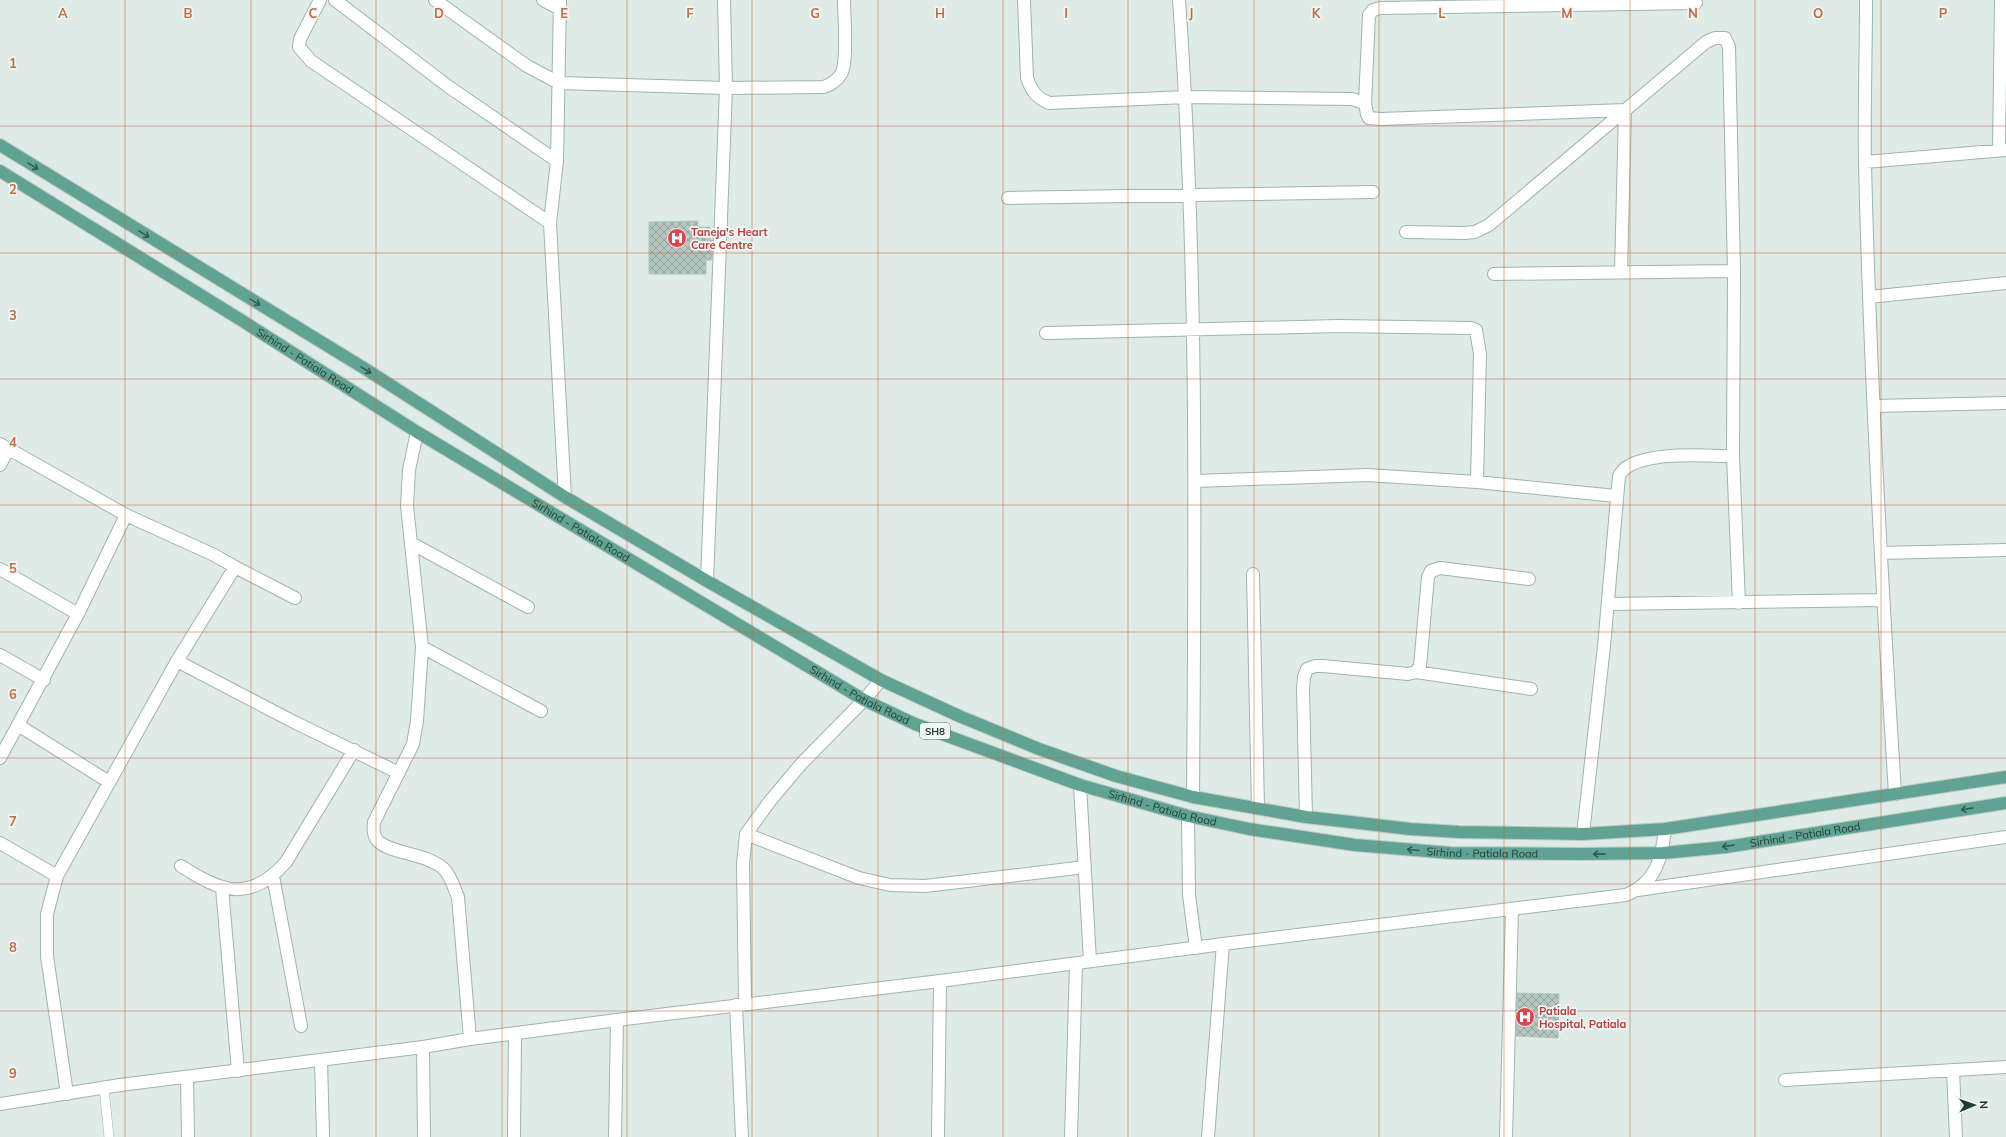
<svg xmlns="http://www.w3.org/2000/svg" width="2006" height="1137" font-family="Mulish,sans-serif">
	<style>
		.building { fill: url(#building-cross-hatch); stroke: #b0c5bd }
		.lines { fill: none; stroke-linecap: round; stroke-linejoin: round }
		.service-casing { stroke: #a1b3ad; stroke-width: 10 }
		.minor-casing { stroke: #a1b3ad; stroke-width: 14 }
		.tertiary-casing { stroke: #a1b3ad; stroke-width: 14 }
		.primary-casing { stroke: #c0c8c6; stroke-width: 14 }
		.service { stroke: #fff; stroke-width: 9 }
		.minor { stroke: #fff; stroke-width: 12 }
		.tertiary { stroke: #fff; stroke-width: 12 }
		.primary { stroke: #60a393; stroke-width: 12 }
		.oneway { stroke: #325b50 }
		.grid { fill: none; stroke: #c36b47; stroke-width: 1; stroke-opacity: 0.55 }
		.labels { text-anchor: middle; stroke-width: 3.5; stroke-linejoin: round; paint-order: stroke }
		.shield { fill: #eff7f3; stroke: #5d746d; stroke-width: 1 }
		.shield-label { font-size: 10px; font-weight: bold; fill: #1f3c34 }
		.health-label { font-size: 11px; font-weight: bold; fill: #be3a42; stroke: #eff7f3; text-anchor: start }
		.street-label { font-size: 11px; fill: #1f3c34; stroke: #eff7f3 }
		.grid-label { font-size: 13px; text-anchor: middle; font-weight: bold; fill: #c36b47; stroke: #eff7f3; stroke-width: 3.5; stroke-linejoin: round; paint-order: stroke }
	</style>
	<defs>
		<pattern id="building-cross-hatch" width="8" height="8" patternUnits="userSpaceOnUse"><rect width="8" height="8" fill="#b4c6bf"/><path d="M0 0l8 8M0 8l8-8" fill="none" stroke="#92a29c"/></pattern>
	</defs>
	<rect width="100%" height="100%" fill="#deebe6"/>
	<path class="building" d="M698,221V227H710V240H713L712,260H706V274H649V222Z
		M1517,993L1559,994L1558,1038L1516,1036Z"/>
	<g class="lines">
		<defs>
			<path id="service" d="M104,1088L109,1137"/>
			<path id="minor" d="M320,0L300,39L299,47L311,61L550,223
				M335,0L449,87L557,161
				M435,0L527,66L559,83L726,88L824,87C832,84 837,81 841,74C848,64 844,15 844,0
				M543,0L560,9
				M560,0L557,161L550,223L565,497
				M1024,0L1027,78C1032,92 1036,97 1049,103L1186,97L1352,99L1365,103L1367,114L1369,118L1381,119L1625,110L1621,272
				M1179,0C1198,265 1195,531 1193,797
				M1866,0C1866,55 1864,109 1865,164C1870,374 1882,584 1895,794
				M1365,103L1369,15L1373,10L1380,8L1696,3
				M1999,150L2001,0
				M1865,162L2006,150
				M1008,198L1373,192
				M1406,232L1464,233L1475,232L1489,225L1706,42L1715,38H1725L1729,47L1734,271L1733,456L1739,603
				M1494,274L1734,271
				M1869,297L2006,283
				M1046,333L1338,326L1471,328L1476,330L1480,354L1477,482
				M1874,406L2006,403
				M417,432L409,470L407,506L422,647L417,721L413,744L374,822C373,829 373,837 379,842C393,854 426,853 444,869C451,876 454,888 458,897L470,1039
				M0,444L126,515L214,555L235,567
				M0,465L8,449
				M1195,481L1367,475L1477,482L1616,496
				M411,543L528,607
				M1881,553L2006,550
				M0,569L78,614
				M1253,574L1258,808
				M707,581L726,88L724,0
				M1608,604L1883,600
				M422,647L541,711
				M0,655L44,680
				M177,661L294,722L399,773
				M1416,672L1420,666L1428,577L1431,571L1440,568L1529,579
				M18,725L109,782
				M0,758L78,614L126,515
				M1080,785L1090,961
				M1188,816L1189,895L1196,948
				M1306,817L1303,689L1304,677L1307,669L1315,666H1323L1408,674L1416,672L1531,689
				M746,834L859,878L890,885L925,886L1085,867
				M1583,834L1604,646L1619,476C1621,473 1623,469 1627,467C1652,451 1704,456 1733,456
				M0,843L57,876
				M181,866C221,892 250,903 286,862L354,750
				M273,876L301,1026
				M222,888L238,1071
				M1638,890L2006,837
				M745,1003L743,864L746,834L770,801L802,763L864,700L881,680
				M736,1005L742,1137
				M423,1047L424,1137
				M321,1060L323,1137
				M1953,1071L1956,1137
				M187,1077L188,1137
				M1785,1080L2006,1067
				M67,1094L47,956V914L57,876L177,661L235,567L295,598
				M514,1137L515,1034
				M615,1137L617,1020
				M938,1137L940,981
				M1071,1137L1076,965
				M1208,1137L1223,944
				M1506,1137L1512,910"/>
			<path id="tertiary" d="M0,1104L120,1085L423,1047L470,1039L617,1020L940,981L1223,944L1626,895C1656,883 1662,858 1665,829"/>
			<g id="primary">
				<path d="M0,145L367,370L565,497L707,581L881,680L959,716L1039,749L1116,776L1193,797L1306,817L1359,823L1410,829L1459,832L1583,834L1665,829L2006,777"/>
				<path id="s1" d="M0,171L241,320L417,432L864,700L915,724L1080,785L1188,816L1249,829L1355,845L1451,853L1582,854L1663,853L1726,847L2006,803"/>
			</g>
		</defs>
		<use href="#service" class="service-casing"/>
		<use href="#minor" class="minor-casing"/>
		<use href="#tertiary" class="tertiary-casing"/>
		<use href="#primary" class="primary-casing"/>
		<use href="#service" class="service"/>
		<use href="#minor" class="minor"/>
		<use href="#tertiary" class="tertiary"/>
		<use href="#primary" class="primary"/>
	</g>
	<defs><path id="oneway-shaft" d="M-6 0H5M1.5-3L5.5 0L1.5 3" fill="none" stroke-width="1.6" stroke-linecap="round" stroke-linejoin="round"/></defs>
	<g class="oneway">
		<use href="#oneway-shaft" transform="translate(33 166) rotate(31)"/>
		<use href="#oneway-shaft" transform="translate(144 234) rotate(31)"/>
		<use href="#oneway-shaft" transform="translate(255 302) rotate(31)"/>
		<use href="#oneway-shaft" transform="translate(366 370) rotate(32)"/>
		<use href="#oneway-shaft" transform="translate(1967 809) rotate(171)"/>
		<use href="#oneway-shaft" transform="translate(1728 846) rotate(172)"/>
		<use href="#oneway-shaft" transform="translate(1413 850) rotate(-175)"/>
		<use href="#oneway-shaft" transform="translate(1599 854) rotate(179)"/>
	</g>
	<path class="grid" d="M125,0V1137M251,0V1137M376,0V1137M502,0V1137M627,0V1137M752,0V1137M878,0V1137M1003,0V1137M1128,0V1137M1254,0V1137M1379,0V1137M1504,0V1137M1630,0V1137M1755,0V1137M1881,0V1137M0,126H2006M0,253H2006M0,379H2006M0,505H2006M0,632H2006M0,758H2006M0,884H2006M0,1011H2006"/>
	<defs>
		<symbol id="hospital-disc" viewBox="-11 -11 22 22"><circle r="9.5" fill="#e0444e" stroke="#eff7f3"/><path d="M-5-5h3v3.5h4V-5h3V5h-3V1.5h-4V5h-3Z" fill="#fff"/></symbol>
	</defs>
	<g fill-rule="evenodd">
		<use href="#hospital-disc" x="666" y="227" width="22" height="22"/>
		<use href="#hospital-disc" x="1514" y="1006" width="22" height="22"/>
	</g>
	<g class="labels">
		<rect class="shield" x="920" y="723" width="30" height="16" rx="3"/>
		<g class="shield-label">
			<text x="935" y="735">SH8</text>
		</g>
		<g class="health-label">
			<text x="691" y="236">Taneja's Heart<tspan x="691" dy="13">Care Centre</tspan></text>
			<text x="1539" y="1015">Patiala<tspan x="1539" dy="13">Hospital, Patiala</tspan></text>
		</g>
		<g class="street-label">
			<text dy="4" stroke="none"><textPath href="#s1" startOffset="359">Sirhind - Patiala Road</textPath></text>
			<text dy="4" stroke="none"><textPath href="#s1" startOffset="683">Sirhind - Patiala Road</textPath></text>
			<text dy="4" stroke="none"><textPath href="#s1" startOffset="1007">Sirhind - Patiala Road</textPath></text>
			<text dy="4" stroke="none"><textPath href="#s1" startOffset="1331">Sirhind - Patiala Road</textPath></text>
			<text dy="4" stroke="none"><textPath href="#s1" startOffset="1979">Sirhind - Patiala Road</textPath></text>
			<text dy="4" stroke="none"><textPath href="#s1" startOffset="1655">Sirhind - Patiala Road</textPath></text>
		</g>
	</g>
	<g class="grid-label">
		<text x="63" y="18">A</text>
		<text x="188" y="18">B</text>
		<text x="313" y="18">C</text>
		<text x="439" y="18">D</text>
		<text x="564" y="18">E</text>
		<text x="690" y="18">F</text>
		<text x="815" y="18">G</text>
		<text x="940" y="18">H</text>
		<text x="1066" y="18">I</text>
		<text x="1191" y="18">J</text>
		<text x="1316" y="18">K</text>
		<text x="1442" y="18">L</text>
		<text x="1567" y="18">M</text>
		<text x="1693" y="18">N</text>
		<text x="1818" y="18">O</text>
		<text x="1943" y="18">P</text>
		<text x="13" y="68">1</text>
		<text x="13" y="194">2</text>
		<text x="13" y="320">3</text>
		<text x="13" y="447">4</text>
		<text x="13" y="573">5</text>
		<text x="13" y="699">6</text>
		<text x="13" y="826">7</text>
		<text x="13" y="952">8</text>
		<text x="13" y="1078">9</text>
	</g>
	<g transform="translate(1974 1105) rotate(88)" stroke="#eff7f3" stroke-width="3" paint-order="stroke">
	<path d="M0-3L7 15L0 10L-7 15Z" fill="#1f3c34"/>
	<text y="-6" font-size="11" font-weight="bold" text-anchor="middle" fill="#1f3c34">N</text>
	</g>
</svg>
